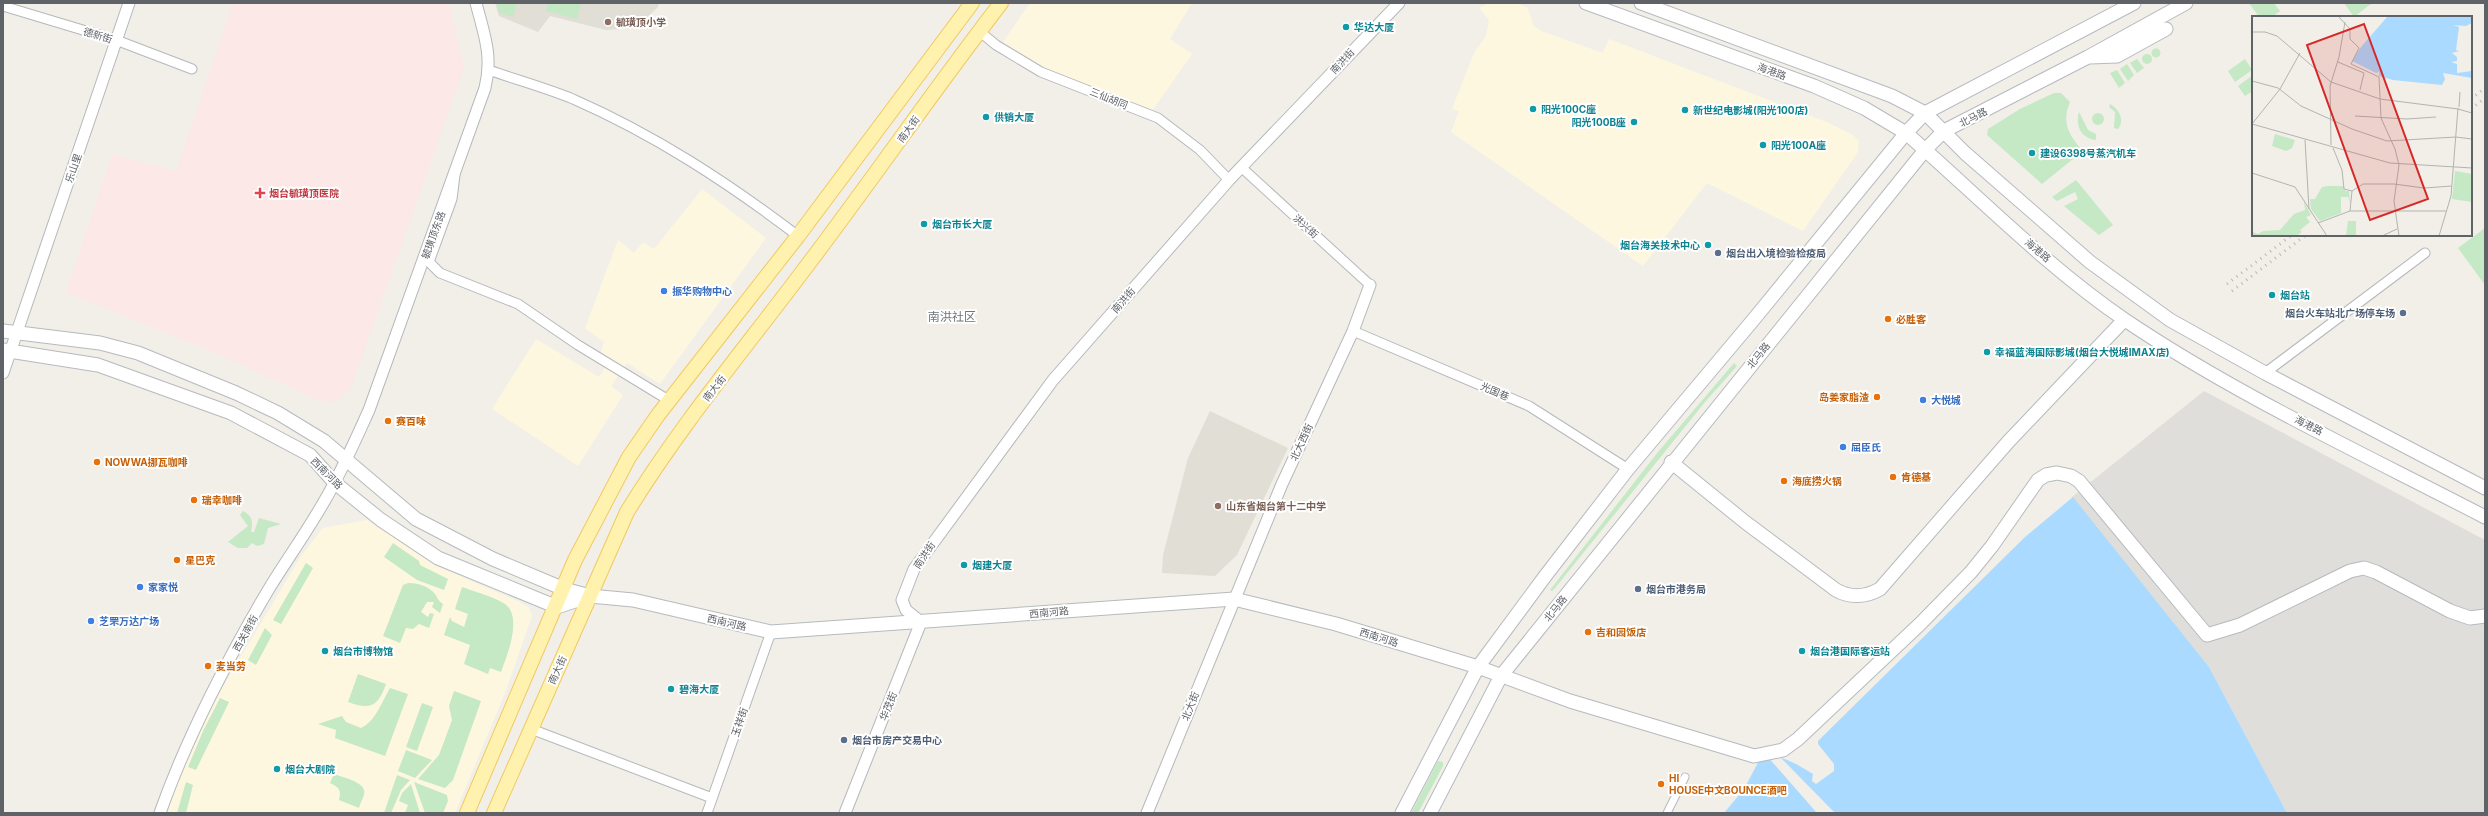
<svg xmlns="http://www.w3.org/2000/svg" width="2488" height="816" font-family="Inter,'Noto Sans SC',sans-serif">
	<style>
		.commercial { fill: #fef7e0 }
		.industrial { fill: #e0deda }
		.education { fill: #e1ded6 }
		.medical { fill: #fce8e6 }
		.green { fill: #c5e8c5 }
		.water { fill: #aadaff }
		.pier { fill: #f1efe8 }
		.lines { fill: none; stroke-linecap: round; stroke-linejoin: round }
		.pedestrian-casing { stroke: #b5b8bc; stroke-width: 9 }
		.minor-casing { stroke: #b5b8bc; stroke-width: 11 }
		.tertiary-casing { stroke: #b5b8bc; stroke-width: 13 }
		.secondary-casing { stroke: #b6babf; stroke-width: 15 }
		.primary-casing { stroke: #f2c960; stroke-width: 16 }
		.pedestrian { stroke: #fff; stroke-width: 7 }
		.minor { stroke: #fff; stroke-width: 9 }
		.tertiary { stroke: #fff; stroke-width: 11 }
		.secondary { stroke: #fff; stroke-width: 13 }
		.primary { stroke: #fff2af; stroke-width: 14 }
		.rail { stroke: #b6b7b8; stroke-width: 3; stroke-dasharray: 1 5; stroke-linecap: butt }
		.education-dot { fill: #8d6e63; stroke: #fff; stroke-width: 1.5 }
		.culture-dot { fill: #0f9aa8; stroke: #fff; stroke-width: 1.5 }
		.health-dot { fill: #e0444e; stroke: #fff; stroke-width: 1.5 }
		.service-dot { fill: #5c6f8a; stroke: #fff; stroke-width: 1.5 }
		.shop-dot { fill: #3f7fe0; stroke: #fff; stroke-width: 1.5 }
		.food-dot { fill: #e8710a; stroke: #fff; stroke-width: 1.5 }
		.labels { text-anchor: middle; stroke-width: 4; stroke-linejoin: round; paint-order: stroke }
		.education-label { font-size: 10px; font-weight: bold; fill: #785e54; stroke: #fff; text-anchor: start }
		.culture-label { font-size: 10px; font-weight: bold; fill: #0d838f; stroke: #fff; text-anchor: start }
		.street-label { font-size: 10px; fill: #5f6368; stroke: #fff }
		.health-label { font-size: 10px; font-weight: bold; fill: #be3a42; stroke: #fff; text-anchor: start }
		.service-label { font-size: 10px; font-weight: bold; fill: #4e5e75; stroke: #fff; text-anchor: start }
		.shop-label { font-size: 10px; font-weight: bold; fill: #366cbe; stroke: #fff; text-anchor: start }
		.food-label { font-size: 10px; font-weight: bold; fill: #c56008; stroke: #fff; text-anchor: start }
		.quarter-label { font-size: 12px; fill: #70757a; stroke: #fff }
		.inset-river { fill: none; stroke: #aadaff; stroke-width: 2 }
		.inset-road { fill: none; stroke: #b3b3b1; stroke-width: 1 }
		.view { fill: #d62828; fill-opacity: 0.15; stroke: #d62828; stroke-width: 2 }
		.inset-edge { fill: none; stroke: #5f6368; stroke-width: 2 }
	</style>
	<rect width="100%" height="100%" fill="#f1efe8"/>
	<path class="commercial" d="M1030,3H1192L1170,39L1192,54L1152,111L1042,68L1003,42Z
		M1489,3H1515L1527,7L1534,26L1541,31L1603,53L1609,39L1829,123L1853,135L1859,141L1858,152L1803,231L1707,183L1643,266L1451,132L1459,111L1452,109L1474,53L1486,36L1489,20L1479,8Z
		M702,189L766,238L660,384L627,363L611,386L623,395L578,466L492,409L536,339L599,377L611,359L601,352L604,342L585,328L618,240L634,253L643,242L654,249Z
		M367,520L436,566L522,603L529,608L532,616L505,693L455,813H166L193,743L212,705L301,556L323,528Z"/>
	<path class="industrial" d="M2204,391L2485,540V813H2287L2209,667L2072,497Z"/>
	<path class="education" d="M495,3H659L658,7L636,28L606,30L550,16L538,32L499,16Z
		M1210,411L1288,448L1237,555L1215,576L1162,573L1163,555L1188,458Z"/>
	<path class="medical" d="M233,3H449L464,68L351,388L336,402L318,400L222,356L66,292L112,154L176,171Z"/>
	<path class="green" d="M496,3H517L513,17L499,13Z
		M548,3H581L577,19L546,11Z
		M2249,3H2274L2280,11L2272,17H2259Z
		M2344,3H2372L2354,17Z
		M2151.5 53a4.5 4.5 0 1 1 9 0a4.5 4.5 0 1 1-9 0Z
		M2142 59a5 5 0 1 1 10 0a5 5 0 1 1-10 0Z
		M2137,59L2144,68L2137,73L2130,63Z
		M2245,59L2252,70L2235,82L2228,71Z
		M2127,64L2134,75L2128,81L2120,69Z
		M2117,70L2125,83L2119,88L2110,73Z
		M2253,75V91L2245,96L2238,86Z
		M2054,93H2061L2070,102C2061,123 2069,135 2083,151L2042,184L1987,135L1988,129L2020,109Z
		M2110,104C2119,109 2125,120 2118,129L2114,128L2115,112L2109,107Z
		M2079,112L2088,130L2096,134V140C2081,138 2075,126 2079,112Z
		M2092 119a6 6 0 1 1 12 0a6 6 0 1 1-12 0Z
		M2076,180L2113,225L2099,235L2064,206L2078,199L2075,192L2057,201L2052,197Z
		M2485,228V285L2458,248Z
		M1734,363L1737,366L1705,402L1555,588L1552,591L1550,590L1658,452Z
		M243,511C253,516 253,522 251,532H254L259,518L281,524L268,528L264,544L257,546L252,543L247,548H238L228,542L248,526L240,515Z
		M393,543L419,561L420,565L448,579L444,590L417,580L384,557Z
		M306,563L313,568L281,624L273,620Z
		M408,583C417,583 429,586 435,594C438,598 438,601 443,604L440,613L432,607L434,602H427L421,612L428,617L430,613L434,614L429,628L419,624L413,629L406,628L400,643L383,636L403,585Z
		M462,587C475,592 493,596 505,604C523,617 507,656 501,672L490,668L488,674L464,664L470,645L444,635L450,617L452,621L464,627L468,614L455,609Z
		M265,628L272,635L256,665L248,660Z
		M358,674L386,684C378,707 370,710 348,702Z
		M390,688L408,694L385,756L335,738L336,730L318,724L342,716L346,722L361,728C376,721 382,701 390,688Z
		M454,691L481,701L453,780L445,788L418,779L439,755L452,720L449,706Z
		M220,698L229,702L196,770L188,767L203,731Z
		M422,703L433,707L417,751L406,747Z
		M406,750L432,760L415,778L398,771Z
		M1438,761L1443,762V766L1418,813H1411Z
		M334,774C341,777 362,781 364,790C366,794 360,803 359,808L339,800C341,790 340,788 330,783Z
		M397,775L410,780L401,790L391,813H384Z
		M186,782L193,785L186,813H177Z
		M414,782L447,795L448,801L443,813H425Z
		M411,784L420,813H405L408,805L399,801L402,793Z"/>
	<path class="water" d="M2073,497L2209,667L2287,813H1724L1744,789L1761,757C1779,752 1798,765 1813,774L1812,781L1816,784L1834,771V764L1818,744V741L2025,537Z"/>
	<path class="pier" d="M1767,756L1781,758L1835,813H1817Z"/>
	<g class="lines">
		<defs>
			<path id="pedestrian" d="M1667,813L1685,777"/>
			<path id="minor" d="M3,6L116,40L192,69
				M979,31L996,45L1041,72L1158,118L1200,150L1229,180
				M489,70C517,80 546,88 573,99C655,135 727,182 798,236
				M1241,167L1370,285
				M455,175L452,199L429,262L440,273L518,304L578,345L670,401
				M1353,331L1529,406L1628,469
				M2265,373L2425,253
				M531,729L712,798
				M707,813L771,632"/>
			<path id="tertiary" d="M3,373L129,3
				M160,813C186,739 230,654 270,587C288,558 308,530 325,500C342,471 355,441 369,410L485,88C493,56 484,34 476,3
				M845,813L921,622L906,610L902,600L914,569L1053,380L1229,180L1399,3
				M1147,813L1282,484L1353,331L1370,285"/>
			<path id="secondary" d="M1586,3L1814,86L1864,108L1906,133C1978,196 2046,266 2125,320C2238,396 2364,454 2485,517
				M1641,3L1892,96L1925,113L1965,153L2090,262L2170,320L2265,373L2485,488
				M2090,57L2117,56L2166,29
				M3,331L100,343L138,353L236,393L278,413L324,441L416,519L493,559L564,589L590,596L633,600L771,632L1234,599L1336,624L1478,667L1570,701L1754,756L1783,750L1798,739L1920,624L1971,572L1992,546L2038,480L2046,475L2057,473L2071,476L2079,481L2207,635L2240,625L2350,571L2364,568L2376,572L2450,611L2470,618L2485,616
				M3,350L98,365L231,413L310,455L335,483L381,520L438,558L557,607L590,596
				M1671,462L1745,522L1836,590C1850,598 1866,597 1880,589L2008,442L2124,320
				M1402,813L1478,667L1546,575L1628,469L1754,319L1906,133L1925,113L2134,3
				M1430,813L1501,676L1925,150L1944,131L2088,57L2186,3"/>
			<path id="primary" d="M467,813L575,560L629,457L658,415L798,236L972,3
				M494,813L627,512C679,427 743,351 803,271C870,183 933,91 1001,3"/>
		</defs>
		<use href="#pedestrian" class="pedestrian-casing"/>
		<use href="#minor" class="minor-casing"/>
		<use href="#tertiary" class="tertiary-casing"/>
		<use href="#secondary" class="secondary-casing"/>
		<use href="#primary" class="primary-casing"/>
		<use href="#pedestrian" class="pedestrian"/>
		<use href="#minor" class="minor"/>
		<use href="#tertiary" class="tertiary"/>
		<use href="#secondary" class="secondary"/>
		<use href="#primary" class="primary"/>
		<path class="rail" d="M2471,99L2485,88
			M2471,109L2485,98
			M2227,284L2292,235
			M2232,291L2306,235"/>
	</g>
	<g class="education-dot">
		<circle cx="608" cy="22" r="4"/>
		<circle cx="1218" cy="506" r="4"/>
	</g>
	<g class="culture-dot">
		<circle cx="1346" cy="27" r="4"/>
		<circle cx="1533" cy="109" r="4"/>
		<circle cx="1685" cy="110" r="4"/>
		<circle cx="986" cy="117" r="4"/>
		<circle cx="1634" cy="122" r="4"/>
		<circle cx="1763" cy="145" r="4"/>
		<circle cx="2032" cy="153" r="4"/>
		<circle cx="924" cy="224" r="4"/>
		<circle cx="1708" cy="245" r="4"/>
		<circle cx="2272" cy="295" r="4"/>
		<circle cx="1987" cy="352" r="4"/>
		<circle cx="964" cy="565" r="4"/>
		<circle cx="325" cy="651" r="4"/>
		<circle cx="1802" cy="651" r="4"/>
		<circle cx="671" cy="689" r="4"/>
		<circle cx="277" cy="769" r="4"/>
	</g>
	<path class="health-dot" d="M258 187h4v4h4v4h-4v4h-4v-4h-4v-4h4z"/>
	<g class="service-dot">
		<circle cx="1718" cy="253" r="4"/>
		<circle cx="2403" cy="313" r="4"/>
		<circle cx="1638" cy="589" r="4"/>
		<circle cx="844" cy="740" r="4"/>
	</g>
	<g class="shop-dot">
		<circle cx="664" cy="291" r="4"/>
		<circle cx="1923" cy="400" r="4"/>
		<circle cx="1843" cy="447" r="4"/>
		<circle cx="140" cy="587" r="4"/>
		<circle cx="91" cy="621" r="4"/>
	</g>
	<g class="food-dot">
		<circle cx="1888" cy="319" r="4"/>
		<circle cx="1877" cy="397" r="4"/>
		<circle cx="388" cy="421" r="4"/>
		<circle cx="97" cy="462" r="4"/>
		<circle cx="1893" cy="477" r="4"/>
		<circle cx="1784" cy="481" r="4"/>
		<circle cx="194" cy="500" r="4"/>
		<circle cx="177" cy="560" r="4"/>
		<circle cx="1588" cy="632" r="4"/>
		<circle cx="208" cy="666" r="4"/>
		<circle cx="1661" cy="784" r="4"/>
	</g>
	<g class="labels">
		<g class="education-label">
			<text x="616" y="26">毓璜顶小学</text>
			<text x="1226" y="510">山东省烟台第十二中学</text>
		</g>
		<g class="culture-label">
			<text x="1354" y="31">华达大厦</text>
			<text x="1541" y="113">阳光100C座</text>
			<text x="1693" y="114">新世纪电影城(阳光100店)</text>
			<text x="994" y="121">供销大厦</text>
			<text x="1626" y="126" text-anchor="end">阳光100B座</text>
			<text x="1771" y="149">阳光100A座</text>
			<text x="2040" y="157">建设6398号蒸汽机车</text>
			<text x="932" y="228">烟台市长大厦</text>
			<text x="1700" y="249" text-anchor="end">烟台海关技术中心</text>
			<text x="2280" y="299">烟台站</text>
			<text x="1995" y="356">幸福蓝海国际影城(烟台大悦城IMAX店)</text>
			<text x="972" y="569">烟建大厦</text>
			<text x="333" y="655">烟台市博物馆</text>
			<text x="1810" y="655">烟台港国际客运站</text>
			<text x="679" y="693">碧海大厦</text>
			<text x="285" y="773">烟台大剧院</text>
		</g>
		<g class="street-label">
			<text transform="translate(98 35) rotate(17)" y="4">德新街</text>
			<text transform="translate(1342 61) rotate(-47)" y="4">南洪街</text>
			<text transform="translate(1772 71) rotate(20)" y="4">海港路</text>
			<text transform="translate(1109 98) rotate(22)" y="4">三仙胡同</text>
			<text transform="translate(1973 117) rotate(-27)" y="4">北马路</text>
			<text transform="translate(908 129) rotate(-54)" y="4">南大街</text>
			<text transform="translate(73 168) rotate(-71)" y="4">乐山里</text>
			<text transform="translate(1306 226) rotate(42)" y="4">洪兴街</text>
			<text transform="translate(433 235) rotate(-70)" y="4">毓璜顶东路</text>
			<text transform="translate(2038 250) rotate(41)" y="4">海港路</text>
			<text transform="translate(1123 300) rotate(-49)" y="4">南洪街</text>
			<text transform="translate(1758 355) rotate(-51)" y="4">北马路</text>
			<text transform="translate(714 388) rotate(-52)" y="4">南大街</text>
			<text transform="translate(1495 391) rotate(23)" y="4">光国巷</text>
			<text transform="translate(2309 425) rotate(27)" y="4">海港路</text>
			<text transform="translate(1301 442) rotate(-65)" y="4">北大西街</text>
			<text transform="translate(327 473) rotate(45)" y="4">西南河路</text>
			<text transform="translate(924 555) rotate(-56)" y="4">南洪街</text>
			<text transform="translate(1555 608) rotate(-51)" y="4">北马路</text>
			<text transform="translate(1049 612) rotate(-5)" y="4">西南河路</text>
			<text transform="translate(727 622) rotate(13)" y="4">西南河路</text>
			<text transform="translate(245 633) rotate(-61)" y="4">西关南街</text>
			<text transform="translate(1379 637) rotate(17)" y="4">西南河路</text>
			<text transform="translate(557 670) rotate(-66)" y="4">南大街</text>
			<text transform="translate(888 706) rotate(-68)" y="4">华茂街</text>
			<text transform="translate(1190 706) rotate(-68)" y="4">北大街</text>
			<text transform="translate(739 722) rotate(-71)" y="4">玉祥街</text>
		</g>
		<g class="health-label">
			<text x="269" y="197">烟台毓璜顶医院</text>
		</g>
		<g class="service-label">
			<text x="1726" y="257">烟台出入境检验检疫局</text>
			<text x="2395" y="317" text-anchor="end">烟台火车站北广场停车场</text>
			<text x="1646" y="593">烟台市港务局</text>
			<text x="852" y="744">烟台市房产交易中心</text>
		</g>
		<g class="shop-label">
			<text x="672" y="295">振华购物中心</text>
			<text x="1931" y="404">大悦城</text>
			<text x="1851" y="451">屈臣氏</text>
			<text x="148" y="591">家家悦</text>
			<text x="99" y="625">芝罘万达广场</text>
		</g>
		<g class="food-label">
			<text x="1896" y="323">必胜客</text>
			<text x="1869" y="401" text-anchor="end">岛姜家脂渣</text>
			<text x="396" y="425">赛百味</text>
			<text x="105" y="466">NOWWA挪瓦咖啡</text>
			<text x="1901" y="481">肯德基</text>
			<text x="1792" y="485">海底捞火锅</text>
			<text x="202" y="504">瑞幸咖啡</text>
			<text x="185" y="564">星巴克</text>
			<text x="1596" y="636">吉和园饭店</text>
			<text x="216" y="670">麦当劳</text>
			<text x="1669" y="782">HI<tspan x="1669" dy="12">HOUSE中文BOUNCE酒吧</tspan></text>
		</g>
		<g class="quarter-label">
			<text x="952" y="321">南洪社区</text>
		</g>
	</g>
	<g transform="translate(2252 16)">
		<rect width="220" height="220" fill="#f1efe8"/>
		<path d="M23,118L43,124L40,132L34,135L20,130ZM203,155L220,158V186L200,183ZM76,170H91L93,175H97L98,187L96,181H89V197L68,205L59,193L58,183H63L70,171ZM52,186L59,199L54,201L58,206L48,214L50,216L44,220H0L1,216L6,218L11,215L28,214L42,198L53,194ZM96,205H104V220H94Z" fill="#c5e8c5"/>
		<path d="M136,0H220V7L214,10L201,9L207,11L204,34L207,35L200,37L205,41V45L199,46L205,48V57L220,55V62L191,57L193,63L190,69L141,64L127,60V56L124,57L100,45L109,31Z" fill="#aadaff"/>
		<path class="inset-river" d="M134,3L138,8L153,10L168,9L189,0M136,4L145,8H161L180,0M190,42L183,38L179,13L183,5L193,0"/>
		<path class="inset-road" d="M86,0L98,13V23L107,32L99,48L127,61L129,102L143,133L147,149L142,185L147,220M0,16H13L25,20L79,66L128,83L206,93L220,97M86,46L112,57L108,74M0,65L26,72L49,90L100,113L135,125L204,121L220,123M207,91L208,76M103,100L155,103L184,101M0,108L138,147L220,152M0,108L28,73L48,37M53,124L57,193M79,129L78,70L87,41L93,6M81,132L90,154L92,173L100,175M0,157L43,171L75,220M98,195L100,175L111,168H142L172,172L200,170M66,207L98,195H194M130,220L145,213M187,220L199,180L206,92"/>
		<path class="view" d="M112,8L176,183L118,204L55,29Z"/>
		<rect width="220" height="220" class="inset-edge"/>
	</g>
	<rect width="2488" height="816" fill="none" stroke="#5f6368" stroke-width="8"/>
</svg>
